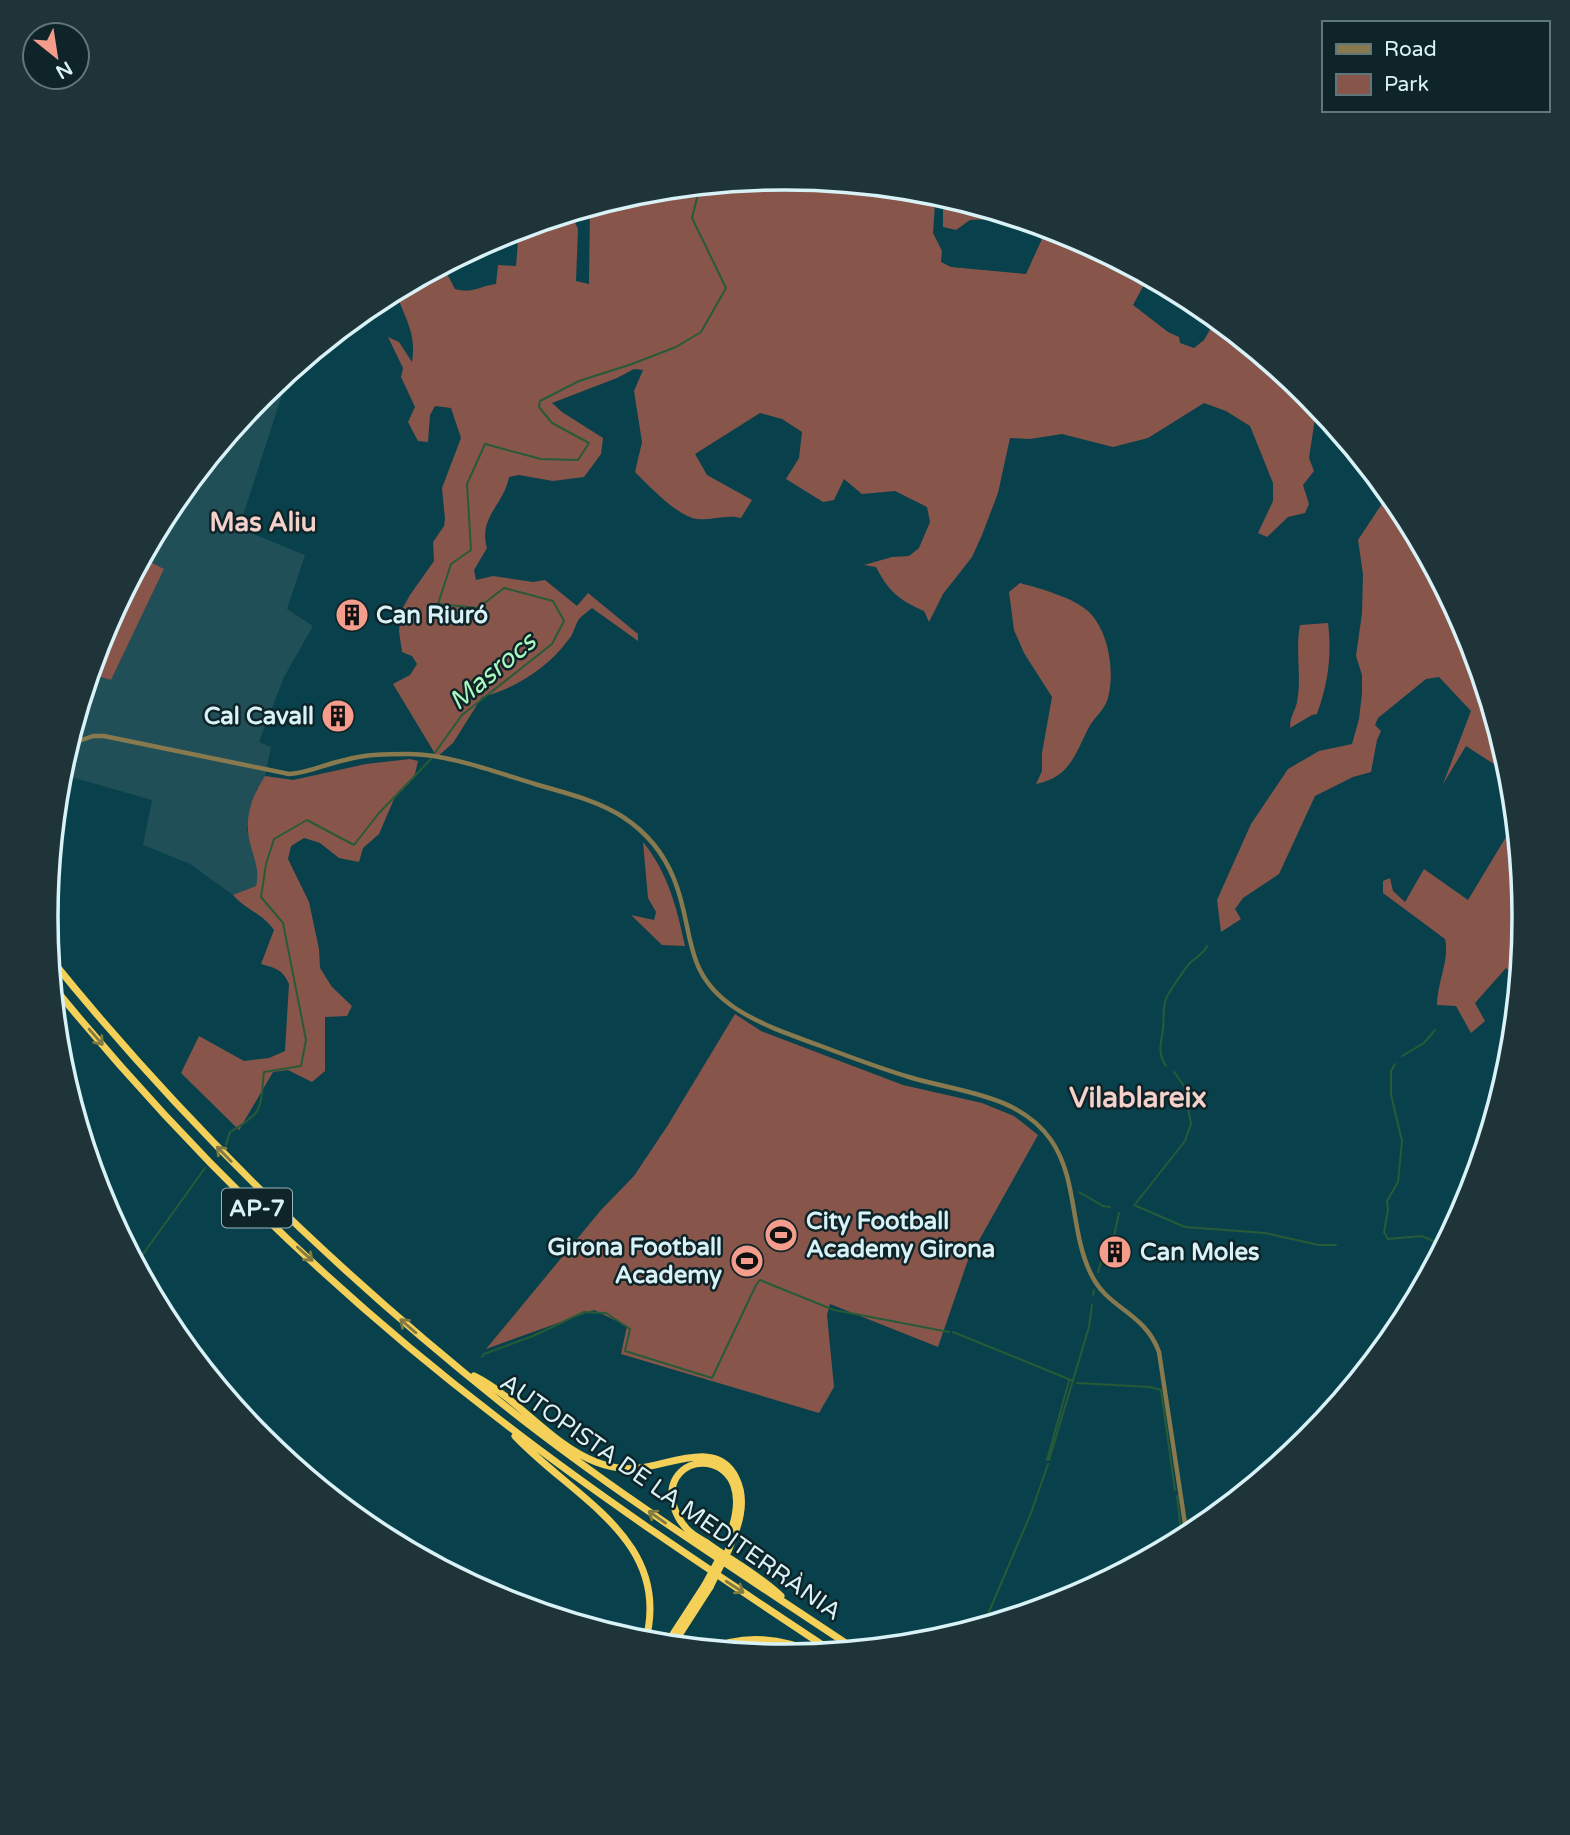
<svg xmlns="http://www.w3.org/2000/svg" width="1570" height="1835" font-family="'Varela Round',sans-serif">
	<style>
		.built { fill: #204f58 }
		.green { fill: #88554b }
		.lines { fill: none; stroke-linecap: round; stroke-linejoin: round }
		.stream { stroke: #275b38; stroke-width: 2 }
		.tertiary { stroke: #88794e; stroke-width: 4.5 }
		.motorway { stroke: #f4d059; stroke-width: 7 }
		.motorway-bridge { stroke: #f4d059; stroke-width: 7 }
		.oneway { stroke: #827a40 }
		.labels { text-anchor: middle; stroke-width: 5; stroke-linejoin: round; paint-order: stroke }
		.shield { fill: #0f2428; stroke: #9cb4b9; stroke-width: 2 }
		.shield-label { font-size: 23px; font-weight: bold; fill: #d8f2f7 }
		.poi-label { font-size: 24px; font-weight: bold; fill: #d8f2f7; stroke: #0f2428; text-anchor: start }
		.street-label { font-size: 24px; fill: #d8f2f7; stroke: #0f2428 }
		.neighbourhood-label { font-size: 26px; font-weight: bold; fill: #f4d2cb; stroke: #0f2428 }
		.water-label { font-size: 26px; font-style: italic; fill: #aaf9bf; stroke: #0f2428 }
		.quarter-label { font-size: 28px; font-weight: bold; fill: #f4d2cb; stroke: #0f2428 }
		.rim { fill: none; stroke: #d8f2f7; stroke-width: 3.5 }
	</style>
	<rect width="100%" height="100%" fill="#08414b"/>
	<path class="built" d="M289,373L239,528L305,555L287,609L313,626L284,677L259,742L271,747L265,776L256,790L247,829L259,872L256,886L233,895L190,864L143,845L152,800L64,775L65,755L90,674L111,680L164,569L143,558L170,506L262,394Z"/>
	<path class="green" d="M785,178L926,192L935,203L933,233L942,251L941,262L951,267L1026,274L1042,239L1051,234L1064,233L1192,301L1164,291L1146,281L1133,305L1168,332L1179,337L1180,343L1194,348L1204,340L1215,321L1214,317L1308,395L1317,405L1309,458L1314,471L1303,485L1309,504L1305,513L1288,517L1267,537L1258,533L1273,501V483L1250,426L1226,411L1204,403L1148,438L1113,447L1062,434L1030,439L1010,438L998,493L982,535L972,557L943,594L929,622L924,611C899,600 889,592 876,567L864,565L892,557L909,556L919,548L930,522L927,507L895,491L862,494L844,479L834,500L823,502L786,479L799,458L802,432L782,419L760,413L695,454L707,475L752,500L741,518C724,514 711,521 697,519C677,516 649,486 635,472L642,442L634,391L643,370L634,369L617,378L552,403L562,412L603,438L601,454L584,477L553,481L519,475L509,477C504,505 478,517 487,548L474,570L476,580L493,576L533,582L545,580L577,606L588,593L638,634V641L592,608C588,611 583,615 579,619C575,625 574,633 569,639C549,667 515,689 482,697L453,743L437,757L393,684L410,675L417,664L412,656L402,652L399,631L401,611L410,595L434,561L433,542L444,526L445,519L442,488L461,438L451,408L435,406L430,415L428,442L418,441L408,422L415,407L401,377L403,368L388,337L399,342L412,362C417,331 404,319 396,291L443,266L455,289C473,294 479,286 496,284L498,265L516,266L519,229L571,213L578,229L576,281L589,284L590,208L641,192Z
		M951,199L993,212L992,219L970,220L956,230L943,227V209Z
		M1389,493L1400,507L1468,635L1511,775L1466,746L1443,784L1471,711L1439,677L1426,679L1378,718L1375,725L1381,731L1377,740L1371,772L1353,777L1315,796L1279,874L1243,898L1235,909L1241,919L1221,932L1217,900L1251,824L1288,769L1319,751L1352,744L1359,719L1362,693V675L1356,656L1362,613L1363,574L1358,540Z
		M143,558L164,569L111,680L90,674L102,634Z
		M1020,583C1041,589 1073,597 1089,612C1109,632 1115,672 1108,698C1105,710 1093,718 1088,729C1074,757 1069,777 1036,784L1042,771V753L1052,697L1024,653L1014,630L1009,592Z
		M1328,623C1332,655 1328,684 1317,714L1312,715L1290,728C1290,715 1295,712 1297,702C1302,676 1295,650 1300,625Z
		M410,759L418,761L414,778L394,799L379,834L363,848L359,862L339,858L320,843L304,838L291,846L288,859L309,902L319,949L320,968L332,987L352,1006L347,1016L325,1017V1071L312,1082L288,1070L273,1072L239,1130L181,1073L199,1036L244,1061L269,1058L285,1051L289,984C283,970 276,968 261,964L274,930C262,913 246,910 233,895L256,886C260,870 254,859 250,843C244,819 251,797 265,776L293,780L366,764Z
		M1515,822L1518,856L1514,858L1515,868L1521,879L1524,918L1520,964L1513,974L1506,968L1475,1003L1485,1021L1471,1033L1456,1006L1437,1005C1437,983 1450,959 1445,939L1383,893V881L1390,878L1393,891L1405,902L1424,869L1468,900Z
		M643,842C668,873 677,908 685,946L662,945L631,915L654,920L656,912L648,898Z
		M735,1014L761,1031L903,1085L982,1103L1014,1116L1038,1135L968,1260L938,1347L830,1304L827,1315L834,1387L819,1413L621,1354L627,1326L594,1310L486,1349L601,1210L634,1176L668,1125Z"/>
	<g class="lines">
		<path class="stream" d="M434,754L462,715L552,644L564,621L553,601L504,588L478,608L438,604L451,564L471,550L467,484L485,444L541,459L578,460L589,443L552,423L539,407L540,401L579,381L632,364L676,347L701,332L726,288L692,218L700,186
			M1402,1056L1424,1043L1435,1030
			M1395,1064L1391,1071V1095L1402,1141L1398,1182L1387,1201L1388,1210L1384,1232L1388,1239L1422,1236L1444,1246
			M1166,1066C1157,1053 1161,1044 1163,1029C1164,1020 1163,1011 1165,1002C1166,994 1183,973 1188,965C1194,958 1203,955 1207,946
			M226,1145L230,1132C264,1112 260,1110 264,1072L301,1066L306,1040L283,923L261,897L266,864L274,839L307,820L354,845L379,813L431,759
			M1079,1192L1103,1206L1110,1207
			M1136,1203L1185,1141L1191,1124L1184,1086L1174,1072
			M1134,1205L1185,1227L1265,1233L1319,1245H1336
			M136,1264L205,1168
			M1098,1272L1104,1252L1114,1236L1119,1213
			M1093,1295L1094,1290
			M953,1332L1071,1380
			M482,1357L484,1354L533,1336L584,1312L606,1313L630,1329L625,1351L712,1378L756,1285L760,1280L834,1310L949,1332
			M1077,1383L1150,1387L1161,1390L1175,1490
			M1047,1460L1069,1381
			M1049,1460L1089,1327L1092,1305
			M1177,1496L1182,1540
			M983,1626L1031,1513L1048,1464"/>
		<path class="tertiary" d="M68,745L93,736H104L289,774C309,773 325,764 345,760C365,754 389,754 409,754C448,754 498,773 535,784C565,793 597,800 623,817C646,832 664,854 674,879C695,930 681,972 735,1008C761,1025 791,1035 821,1046C850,1057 879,1068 909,1077C958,1092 1019,1094 1051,1140C1078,1179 1070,1232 1091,1274C1108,1310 1144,1311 1159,1352L1187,1537"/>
		<path class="motorway" d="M50,958C184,1124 337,1272 504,1405C616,1494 738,1571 856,1650
			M52,985C183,1146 334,1293 499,1419C606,1502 720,1577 833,1652
			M474,1376C518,1398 550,1444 596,1462C609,1467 625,1470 639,1468C670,1465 718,1439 736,1478C748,1502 738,1528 728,1551
			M515,1436C573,1498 674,1540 645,1643
			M732,1528C736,1515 739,1500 734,1486C726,1461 691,1454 676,1478C666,1495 676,1519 689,1531C694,1536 701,1539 707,1543C732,1561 759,1575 781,1596
			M666,1645L705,1585
			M672,1646L710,1587
			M709,1650C743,1633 783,1638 817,1654"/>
		<path class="motorway-bridge" d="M705,1585L719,1559
			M710,1587L728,1551"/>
	</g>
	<defs><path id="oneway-shaft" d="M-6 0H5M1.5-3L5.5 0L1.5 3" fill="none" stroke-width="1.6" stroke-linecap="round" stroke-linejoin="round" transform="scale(1.75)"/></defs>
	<g class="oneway">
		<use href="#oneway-shaft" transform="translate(96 1037) rotate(49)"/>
		<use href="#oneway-shaft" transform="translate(224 1154) rotate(-134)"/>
		<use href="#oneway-shaft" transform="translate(305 1254) rotate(42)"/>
		<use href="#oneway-shaft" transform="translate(408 1326) rotate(-139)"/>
		<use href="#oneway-shaft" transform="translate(657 1517) rotate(-145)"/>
		<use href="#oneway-shaft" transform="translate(735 1587) rotate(33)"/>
	</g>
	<defs>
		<symbol id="building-disc" viewBox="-11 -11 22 22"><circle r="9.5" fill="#f49d8c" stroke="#0f2428"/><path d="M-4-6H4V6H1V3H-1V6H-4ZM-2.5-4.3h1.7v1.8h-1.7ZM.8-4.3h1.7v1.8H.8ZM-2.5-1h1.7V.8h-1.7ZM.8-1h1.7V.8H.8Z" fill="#111"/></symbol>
		<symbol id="stadium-disc" viewBox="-11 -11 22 22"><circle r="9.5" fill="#f49d8c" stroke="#0f2428"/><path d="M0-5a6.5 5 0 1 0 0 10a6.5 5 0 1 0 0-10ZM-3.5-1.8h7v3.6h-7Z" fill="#111"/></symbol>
	</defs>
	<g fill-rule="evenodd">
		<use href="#building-disc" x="333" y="596" width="38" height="38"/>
		<use href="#building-disc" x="319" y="697" width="38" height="38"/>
		<use href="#stadium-disc" x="762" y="1216" width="38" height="38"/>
		<use href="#building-disc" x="1096" y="1233" width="38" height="38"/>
		<use href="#stadium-disc" x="728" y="1242" width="38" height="38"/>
	</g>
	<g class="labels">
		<rect class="shield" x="222" y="1188.5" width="70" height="39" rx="5"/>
		<g class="shield-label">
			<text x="257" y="1216">AP-7</text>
		</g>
		<g class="poi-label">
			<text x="376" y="623">Can Riuró</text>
			<text x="314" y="724" text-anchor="end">Cal Cavall</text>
			<text x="806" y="1229">City Football<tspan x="806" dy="28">Academy Girona</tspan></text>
			<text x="722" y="1255" text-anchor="end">Girona Football<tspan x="722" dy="28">Academy</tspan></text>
			<text x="1140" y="1260">Can Moles</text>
		</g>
		<g class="street-label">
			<text transform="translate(671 1497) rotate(35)" y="8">AUTOPISTA DE LA MEDITERRÀNIA</text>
		</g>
		<g class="neighbourhood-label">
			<text x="263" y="531">Mas Aliu</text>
		</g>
		<g class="water-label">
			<text transform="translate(492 671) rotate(-40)" y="9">Masrocs</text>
		</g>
		<g class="quarter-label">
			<text x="1138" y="1107">Vilablareix</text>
		</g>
	</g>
	<path d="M0 0H1570V1835H0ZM58 917a727 727 0 1 1 1454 0a727 727 0 1 1-1454 0Z" fill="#1f3439" fill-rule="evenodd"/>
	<path class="rim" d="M58 917a727 727 0 1 1 1454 0a727 727 0 1 1-1454 0Z"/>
	<rect x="1322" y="21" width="228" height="91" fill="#0f2428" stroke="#5f767b" stroke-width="2"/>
	<rect x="1336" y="44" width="35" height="10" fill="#88794e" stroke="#5f767b" stroke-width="2"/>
	<text x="1384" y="56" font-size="21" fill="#d8f2f7">Road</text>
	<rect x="1336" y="74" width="35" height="21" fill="#88554b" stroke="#5f767b" stroke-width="2"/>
	<text x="1384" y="91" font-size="21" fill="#d8f2f7">Park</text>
	<g transform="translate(56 56) rotate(150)"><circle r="33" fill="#0f2428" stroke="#5f767b" stroke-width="2"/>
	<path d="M0-5L12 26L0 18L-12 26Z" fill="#f49d8c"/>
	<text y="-10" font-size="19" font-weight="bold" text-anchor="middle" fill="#d8f2f7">N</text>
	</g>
</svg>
